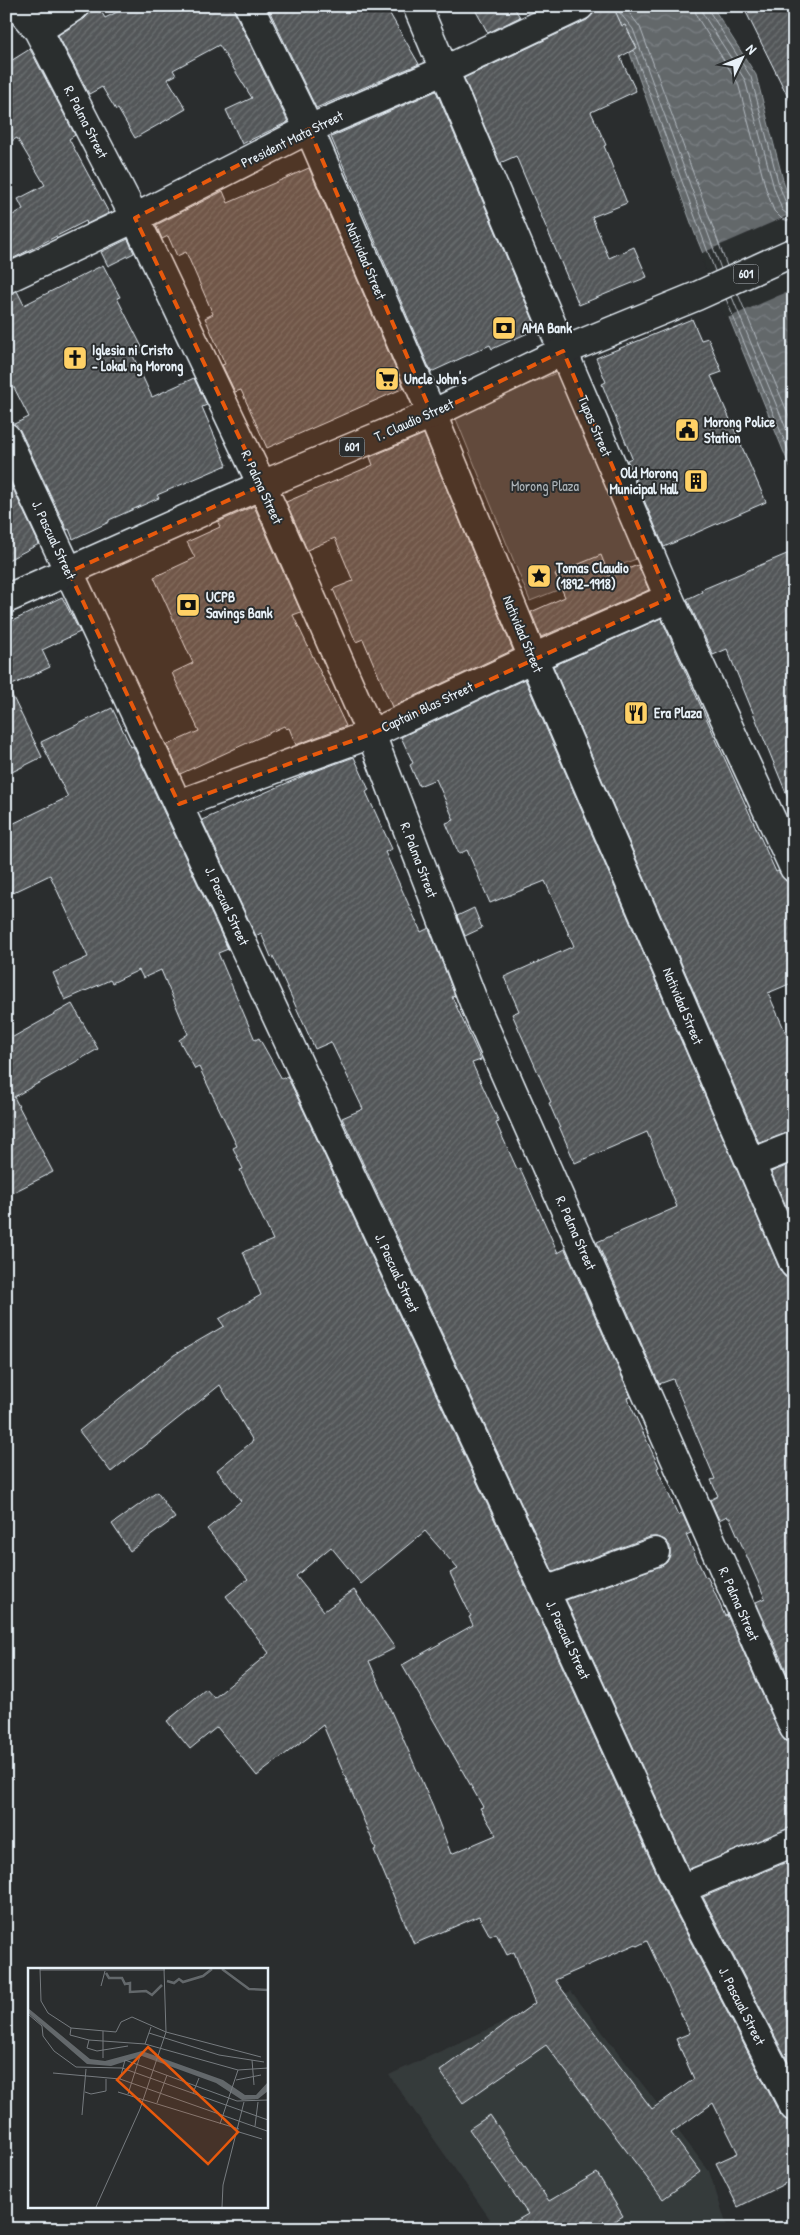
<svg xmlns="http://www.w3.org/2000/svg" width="800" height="2235" font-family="'Patrick Hand',sans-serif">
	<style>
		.built { fill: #363a3b }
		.green { fill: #424648; stroke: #959ca0 }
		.water { fill: url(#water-waves); stroke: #989fa3 }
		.pier { fill: #2a2d2e }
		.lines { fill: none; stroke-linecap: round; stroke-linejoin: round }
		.shore { stroke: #b3bac0; stroke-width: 1 }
		.building { fill: url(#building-hatch); stroke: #e8f1f8; fill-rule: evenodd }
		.street-casing { stroke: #e8f1f8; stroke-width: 31 }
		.secondary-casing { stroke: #e8f1f8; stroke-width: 31 }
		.primary-casing { stroke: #e8f1f8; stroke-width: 31 }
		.street { stroke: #2a2d2e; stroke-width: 28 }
		.secondary { stroke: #2a2d2e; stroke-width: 28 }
		.primary { stroke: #2a2d2e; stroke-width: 28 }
		.marked { fill: #e8590c; fill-opacity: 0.2; stroke: #e8590c; stroke-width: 4; stroke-dasharray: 10 6; stroke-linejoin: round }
		.labels { text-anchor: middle; stroke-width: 4; stroke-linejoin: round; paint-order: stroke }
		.shield { fill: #2a2d2e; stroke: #afb6bb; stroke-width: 1 }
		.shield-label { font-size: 12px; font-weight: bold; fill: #e8f1f8 }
		.street-label { font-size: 14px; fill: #e8f1f8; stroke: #2a2d2e }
		.poi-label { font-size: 14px; font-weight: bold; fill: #e8f1f8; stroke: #2a2d2e; text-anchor: start }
		.park-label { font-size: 14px; fill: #aeb5ba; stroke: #2a2d2e }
		.inset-river { fill: none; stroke: #63686b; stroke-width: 2.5 }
		.inset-road { fill: none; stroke: #767b7f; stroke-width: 1 }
		.view { fill: #e8590c; fill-opacity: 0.15; stroke: #e8590c; stroke-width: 2.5 }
		.inset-edge { fill: none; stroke: #e8f1f8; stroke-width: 2.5 }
	</style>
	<defs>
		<pattern id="water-waves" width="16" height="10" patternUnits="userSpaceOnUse" patternTransform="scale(1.25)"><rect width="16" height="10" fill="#63686b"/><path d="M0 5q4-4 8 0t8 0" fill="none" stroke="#797e81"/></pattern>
		<pattern id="building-hatch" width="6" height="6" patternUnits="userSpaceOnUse" patternTransform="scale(1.25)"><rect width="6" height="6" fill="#535759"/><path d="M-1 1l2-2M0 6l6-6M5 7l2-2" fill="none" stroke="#6c7072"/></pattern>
	</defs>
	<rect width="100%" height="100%" fill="#2a2d2e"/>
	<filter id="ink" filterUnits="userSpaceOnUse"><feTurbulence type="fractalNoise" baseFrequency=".02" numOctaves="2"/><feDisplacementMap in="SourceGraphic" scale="10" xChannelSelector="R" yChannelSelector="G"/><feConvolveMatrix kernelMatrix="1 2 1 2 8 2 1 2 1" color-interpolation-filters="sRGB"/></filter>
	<g filter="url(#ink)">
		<path class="built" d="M571,1991L709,2171L728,2229H475L490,2219L389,2075Z"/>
		<path class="green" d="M559,372L636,559L530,601L454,414Z"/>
		<path class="water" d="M600,6H712L756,75L784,184L794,209V477L695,234L623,34Z"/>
		<path class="pier" d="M794,213V289L725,319L700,254Z"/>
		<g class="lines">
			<path class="shore" d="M624,6L640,27L727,266
				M694,6L697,17L738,83L766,189L774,211L782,219L794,222
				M702,6L703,14L745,80L774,188L782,210L787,214L794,215
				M708,6L709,11L751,77L779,185L787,206L794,209
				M615,7L633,29L721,269
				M634,51L715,271
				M738,294L794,428
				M732,297L794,448
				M726,299L794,464"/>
		</g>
		<path class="building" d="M90,6H98L105,18L129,6H234L235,13L288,122L242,144L226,110L252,98L219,45L173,70L176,75L168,79L186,109L135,138L118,109L116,110L102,87L89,94L58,35L84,19L89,14Z
			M267,6L386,7L419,64L316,108Z
			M473,6H513L520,17L488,33Z
			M595,6H613L622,26L625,25L637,48L620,57L636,91L591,112L606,145L604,146L627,203L592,217L609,258L634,247L647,277L579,305L516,156L500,163L464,78L587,20L593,14Z
			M743,6H794V109Z
			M30,49L75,135L69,139L109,213L87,224L86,221L6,262V219L23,209L18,199L45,185L17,138L6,144V64Z
			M436,91L537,329L492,349L490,345L431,372L331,137Z
			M309,168L404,388L267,448L241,390L235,392L222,365L225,364L205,318L213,314L186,252L177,256L168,236L162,239L156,225L223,191L228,203Z
			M128,239L134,253L108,266L101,252Z
			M103,265L120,297L117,298L144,351L133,356L152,397L194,378L207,405L202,407L227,465L157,495L159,498L109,520V522L73,539L69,529L67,530L20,430L14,424L29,417L6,372V294L17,291L24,305Z
			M692,319L701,340L708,338L722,372L711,376L766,502L664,547L627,460L632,458L602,384L606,382L596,358Z
			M424,434L513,650L392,707L363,639L356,642L333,589L353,581L335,538L307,550L286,502L373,465L370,457Z
			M6,474L39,544L6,561Z
			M254,506L301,612L293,615L346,726L296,745L289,728L286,729L284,726L180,774L167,745L199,731L172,673L193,663L154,577L195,558L187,542L220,527L218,522Z
			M794,551V810H793L727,649L713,655L687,599L702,592L701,590Z
			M601,555L609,576L638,565L649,590L541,637L531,612L565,597L555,574Z
			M62,597L80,632L42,650L50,667L8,687L42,757L6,775V624Z
			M661,618L776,872L778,871L785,880L790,883L794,891V982L768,993L794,1051V1131L759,1143L553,666Z
			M525,679L780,1270L785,1277L794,1279V1689L756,1602L765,1598L730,1518H728L727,1516L719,1520L710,1500L718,1496L711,1480L715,1479L673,1379L659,1384L597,1242L677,1207L647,1132L575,1163L549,1103L551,1102L512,1014L519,1011L504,977L574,946L545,881L490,903L467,850L459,854L446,823L454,820L436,779L419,786L410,765L413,763L401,737Z
			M112,708L131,747L133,746L228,949L218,953L255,1040L259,1038L282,1079L287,1076L300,1103L531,1598L667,1896L780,2114L786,2120L794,2123V2179L738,2207L716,2163L738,2153L713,2103L671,2133L700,2172L663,2199L546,2045L463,2103L440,2071L535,2003L514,1952L507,1955L496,1933L490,1936L479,1916L414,1944L374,1850L376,1849L323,1725L257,1776L217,1727L190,1749L167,1721L206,1689L214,1698L269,1653L226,1596L248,1579L207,1529L241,1501L217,1470L253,1441L220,1385L111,1472L79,1431L174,1355L224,1326L219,1319L261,1295L243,1252L273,1240L240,1170L243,1169L233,1148L237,1146L199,1067L195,1069L179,1040L188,1034L161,970L143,978L139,970L112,983L110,980L65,1000L53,973L88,957L50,875L6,896V827L68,797L41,742ZM425,1531L458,1569L450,1573L471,1616L469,1617L473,1625L402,1665L483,1807L480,1808L496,1835L451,1854L433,1807L369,1661L395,1648L354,1590L324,1611L296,1576L331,1547L361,1584ZM647,1941L690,2033L676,2039L694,2079L652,2109L555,1980L636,1944L637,1946Z
			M354,757L369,790L366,792L392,849L385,852L421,932L429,928L455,996L452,997L481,1060L472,1063L499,1122L496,1123L517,1169L520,1168L558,1253L565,1249L631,1397L627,1398L659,1467L657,1468L678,1515L682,1513L691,1533L686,1535L705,1577L707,1576L725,1616L727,1615L780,1734L785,1741L794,1743V1827L689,1869L566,1600L661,1566L667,1562L670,1555V1546L665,1540L658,1537H650L553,1572L342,1118L363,1109L331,1042L315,1049L273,956L271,957L261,933L256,936L202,820L310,773Z
			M474,908L482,928L465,936L457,916Z
			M72,1004L98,1049L14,1097L53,1172L6,1196V1041Z
			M794,1163V1224L771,1172Z
			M157,1492L175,1518L130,1551L112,1524Z
			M794,1859V2073L703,1897Z
			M490,2115L549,2201L597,2173L623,2216L601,2229H502L528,2214L469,2129Z"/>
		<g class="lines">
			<defs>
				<path id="street" d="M17,6L38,30L135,218L262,485L371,734L476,1008L794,1728
					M249,6L309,129L432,414L533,658L794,1264
					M417,6L563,351
					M38,30L75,6
					M6,279L135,218L309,129L445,70L580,6
					M6,437L545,1591L681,1889L794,2107
					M179,804L371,734L533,658L669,598
					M751,1163L794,1146
					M545,1591L655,1552
					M681,1889L794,1842"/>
				<path id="secondary" d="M563,351L669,598L794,868"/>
				<path id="primary" d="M6,599L262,485L432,414L563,351L697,296L794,252"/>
			</defs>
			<use href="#street" class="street-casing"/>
			<use href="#secondary" class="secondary-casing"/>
			<use href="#primary" class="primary-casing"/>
			<use href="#street" class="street"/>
			<use href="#secondary" class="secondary"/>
			<use href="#primary" class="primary"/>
		</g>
	</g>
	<path class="marked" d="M309,129L432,414L563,351L669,598L371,734L179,804L69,572L262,485L135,218Z"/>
	<defs>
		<symbol id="bank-square" viewBox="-11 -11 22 22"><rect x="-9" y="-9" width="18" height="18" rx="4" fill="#ffd166" stroke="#2a2d2e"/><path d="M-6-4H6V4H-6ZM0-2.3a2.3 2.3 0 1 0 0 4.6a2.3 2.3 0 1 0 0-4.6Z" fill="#111"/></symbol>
		<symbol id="church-square" viewBox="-11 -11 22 22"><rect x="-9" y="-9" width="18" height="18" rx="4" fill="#ffd166" stroke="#2a2d2e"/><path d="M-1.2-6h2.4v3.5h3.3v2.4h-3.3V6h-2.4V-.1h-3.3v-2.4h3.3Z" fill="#111"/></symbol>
		<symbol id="supermarket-square" viewBox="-11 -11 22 22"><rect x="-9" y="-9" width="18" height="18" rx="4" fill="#ffd166" stroke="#2a2d2e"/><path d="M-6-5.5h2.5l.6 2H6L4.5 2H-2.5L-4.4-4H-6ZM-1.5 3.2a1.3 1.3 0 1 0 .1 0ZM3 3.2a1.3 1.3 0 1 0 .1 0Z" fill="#111"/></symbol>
		<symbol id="civic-square" viewBox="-11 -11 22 22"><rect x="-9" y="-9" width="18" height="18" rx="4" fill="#ffd166" stroke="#2a2d2e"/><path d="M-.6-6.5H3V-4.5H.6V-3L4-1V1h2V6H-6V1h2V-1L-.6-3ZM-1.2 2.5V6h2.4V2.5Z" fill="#111"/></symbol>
		<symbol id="building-square" viewBox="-11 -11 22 22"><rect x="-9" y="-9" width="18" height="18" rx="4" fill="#ffd166" stroke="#2a2d2e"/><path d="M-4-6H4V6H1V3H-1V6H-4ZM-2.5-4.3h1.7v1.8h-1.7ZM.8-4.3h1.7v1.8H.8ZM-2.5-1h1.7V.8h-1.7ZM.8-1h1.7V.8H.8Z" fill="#111"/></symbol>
		<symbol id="sight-square" viewBox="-11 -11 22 22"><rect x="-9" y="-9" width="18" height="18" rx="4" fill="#ffd166" stroke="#2a2d2e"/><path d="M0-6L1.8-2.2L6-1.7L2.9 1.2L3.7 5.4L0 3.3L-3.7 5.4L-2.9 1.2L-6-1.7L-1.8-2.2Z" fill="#111"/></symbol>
		<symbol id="restaurant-square" viewBox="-11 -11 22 22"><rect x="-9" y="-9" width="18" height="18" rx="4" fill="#ffd166" stroke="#2a2d2e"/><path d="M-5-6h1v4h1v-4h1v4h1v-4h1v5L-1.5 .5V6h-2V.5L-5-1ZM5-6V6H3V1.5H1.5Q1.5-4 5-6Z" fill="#111"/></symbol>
	</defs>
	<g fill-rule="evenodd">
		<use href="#bank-square" x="490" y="314" width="28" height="28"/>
		<use href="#church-square" x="61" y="344" width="28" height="28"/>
		<use href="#supermarket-square" x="373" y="365" width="28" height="28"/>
		<use href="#civic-square" x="673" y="416" width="28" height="28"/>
		<use href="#building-square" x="682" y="467" width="28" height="28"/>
		<use href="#sight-square" x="525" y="562" width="28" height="28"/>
		<use href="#bank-square" x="174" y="591" width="28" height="28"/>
		<use href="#restaurant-square" x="622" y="699" width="28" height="28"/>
	</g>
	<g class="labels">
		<g class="shield">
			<rect x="733.5" y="264.5" width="25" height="19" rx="4"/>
			<rect x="339.5" y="437.5" width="25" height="19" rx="4"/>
		</g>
		<g class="shield-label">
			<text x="746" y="278">601</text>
			<text x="352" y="451">601</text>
		</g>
		<g class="street-label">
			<text transform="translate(86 122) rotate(63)" y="5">R. Palma Street</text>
			<text transform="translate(292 139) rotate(-26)" y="5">President Mata Street</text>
			<text transform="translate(366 261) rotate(67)" y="5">Natividad Street</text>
			<text transform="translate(414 420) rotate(-24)" y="5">T. Claudio Street</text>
			<text transform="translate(595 426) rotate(67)" y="5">Tupas Street</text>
			<text transform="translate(262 487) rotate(65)" y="5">R. Palma Street</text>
			<text transform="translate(54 540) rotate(65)" y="5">J. Pascual Street</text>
			<text transform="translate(523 634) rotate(67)" y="5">Natividad Street</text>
			<text transform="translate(427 707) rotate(-25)" y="5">Captain Blas Street</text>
			<text transform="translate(419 860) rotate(69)" y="5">R. Palma Street</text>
			<text transform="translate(227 906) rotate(65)" y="5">J. Pascual Street</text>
			<text transform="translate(683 1006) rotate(67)" y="5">Natividad Street</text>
			<text transform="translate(576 1233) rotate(66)" y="5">R. Palma Street</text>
			<text transform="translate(397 1273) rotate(65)" y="5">J. Pascual Street</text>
			<text transform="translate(739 1604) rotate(66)" y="5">R. Palma Street</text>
			<text transform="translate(568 1640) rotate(65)" y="5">J. Pascual Street</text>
			<text transform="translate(742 2006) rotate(63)" y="5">J. Pascual Street</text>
		</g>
		<g class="poi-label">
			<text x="522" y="333">AMA Bank</text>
			<text x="92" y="355">Iglesia ni Cristo<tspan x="92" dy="16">- Lokal ng Morong</tspan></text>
			<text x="404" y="384">Uncle John's</text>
			<text x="704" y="427">Morong Police<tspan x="704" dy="16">Station</tspan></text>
			<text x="678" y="478" text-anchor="end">Old Morong<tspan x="678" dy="16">Municipal Hall</tspan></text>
			<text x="556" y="573">Tomas Claudio<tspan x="556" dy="16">(1892–1918)</tspan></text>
			<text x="206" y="602">UCPB<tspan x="206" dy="16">Savings Bank</tspan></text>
			<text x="654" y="718">Era Plaza</text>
		</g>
		<g class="park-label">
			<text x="545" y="491">Morong Plaza</text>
		</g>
	</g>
	<g transform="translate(28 1968)">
		<rect width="240" height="240" fill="#2a2d2e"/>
		<path d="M0,40L62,91L77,93L114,83L195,112L217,127H228L240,114V123L230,131L214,132L188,115L114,88L83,98L59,96L0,45Z" fill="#63686b"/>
		<path class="inset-river" d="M194,1L221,21L240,22M78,5L81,10H94L97,16L102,15V24L118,23L124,27L134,17M139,13L146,15L151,11L155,14L175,8L184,1"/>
		<path class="inset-road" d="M12,1L13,33L20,45L43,60L88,64M12,2H137M73,18L77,3M0,46L14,58L15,68L26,83L48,99L94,100L240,152M43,60L42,67L61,72L117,76L210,102L240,100M88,64L93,54L104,49L138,64L233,89M121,65L191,87L236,94M61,72L59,80L69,83L100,78M117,76L123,59M75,90V63M224,92L226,117M25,105L92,111L239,163M92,111L97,92L209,133L240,132M208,112L233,107M57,124L63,126L78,123V111M90,124L211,161M165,125L171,110M100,126L112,88M129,135L139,107M54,147L58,101M192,156L210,102M227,158L230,134M211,164L234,171M68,239L112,141L138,64L136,1M194,239L195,217L216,134"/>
		<path class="view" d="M120,79L210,164L180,196L89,112Z"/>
		<rect width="240" height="240" class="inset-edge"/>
	</g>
	<rect width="800" height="2235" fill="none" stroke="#2a2d2e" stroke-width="25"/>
	<rect x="12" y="12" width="775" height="2210" fill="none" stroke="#e8f1f8" stroke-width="2" filter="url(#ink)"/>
	<g transform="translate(742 58) rotate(47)" stroke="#2a2d2e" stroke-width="4" paint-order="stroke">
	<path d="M0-4L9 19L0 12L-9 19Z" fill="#e8f1f8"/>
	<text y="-8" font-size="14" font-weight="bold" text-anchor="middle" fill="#e8f1f8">N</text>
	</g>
</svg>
